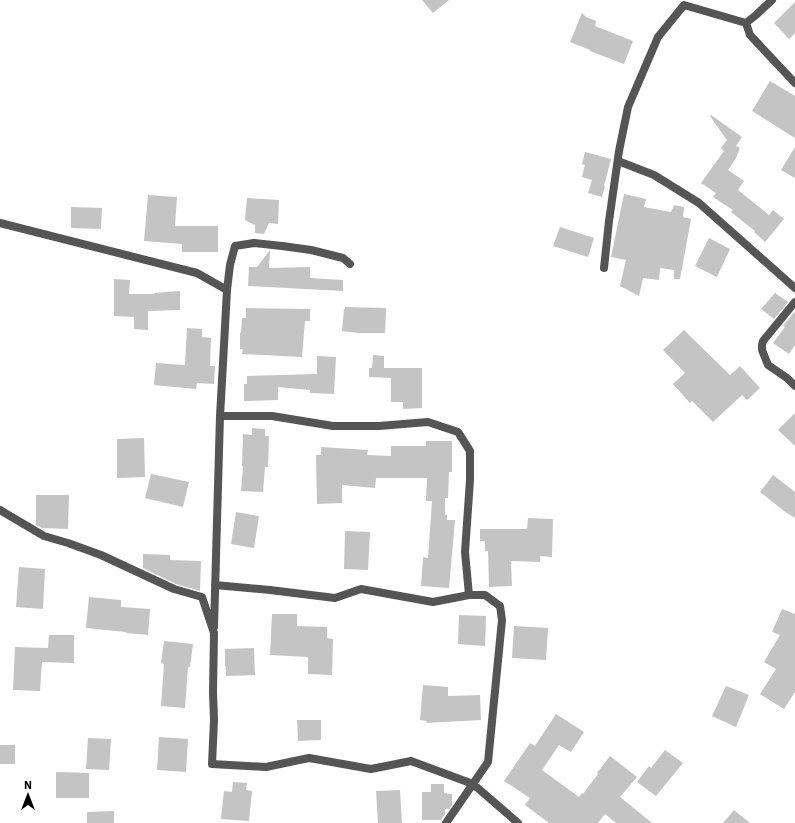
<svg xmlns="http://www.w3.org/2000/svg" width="795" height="823" font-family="'IBM Plex Sans',sans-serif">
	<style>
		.building { fill: #c4c4c4 }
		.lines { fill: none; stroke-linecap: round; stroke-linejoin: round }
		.minor { stroke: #555; stroke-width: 8 }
	</style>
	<rect width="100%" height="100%" fill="#fff"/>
	<path class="building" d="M422,0H449L433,13Z
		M795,2V33L789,39L774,23Z
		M582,13L586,17L596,21L595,26L633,41L624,64L590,51V50L570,42Z
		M770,81L795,96V138L752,111Z
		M711,115L742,137L736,146L740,148L736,158L728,170L744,181L738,190L769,215L773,210L784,219L765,242L754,232L755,231L731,212L733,210L713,197L716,193L701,183L724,151L721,148L727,140L710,116Z
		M795,147V178L781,170Z
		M585,152L611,159L604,186H605L602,197L588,193L592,180L582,177L585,165L582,164Z
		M624,194L646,199L644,207L671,212L674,205L684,207L683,217L691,219L680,279H674V270L660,268L659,280L643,278L639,296L620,286L626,260L611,257Z
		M148,195L177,197L175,226H218V252H182V244L144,241Z
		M247,198L279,200L278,224L269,223L264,234L255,233V225L245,220Z
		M71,207L102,208L101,229L71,228Z
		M560,227L594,238L588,257L553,246Z
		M709,238L730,249L717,277L695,266Z
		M270,250L269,268L310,267V278L343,280V291L248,286L249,267H257Z
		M114,279L130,280L129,294H155L154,293L180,291V310L148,311V330L134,329V317L114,316Z
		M775,293L788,302L774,319L761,309Z
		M345,307L386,308L385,333H359L342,331L344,309H345Z
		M246,308L310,309V321H305L302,357L242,354L243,349H240V333H241L242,318H246Z
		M795,311V345L789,354L773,343L785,327L783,326Z
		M187,328L202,329V337L211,338L210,366H215L214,384L197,383L196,389L154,385L156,363L185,365Z
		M684,330L730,375L740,366L760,388L747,400L742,395L713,422L692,401L690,403L673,384L685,373L663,350Z
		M373,355L384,356V368H422V408L403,409V402H391V378L369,377V368H372Z
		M317,356L336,357L334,394L310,393V390L278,387V400L244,401V384H247V376L317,374Z
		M795,413V446L778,430Z
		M252,428L265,429V436H269L268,467H265L263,492L241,491L243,466H242L243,434L252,435Z
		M144,438L145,477L117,478V439Z
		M426,441H452V472H449L448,498H445V515H447V520H455L449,588L421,586L423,557L428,558L432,501H426L427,478H376L375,488L342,485V503L317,504L316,455H321V447L368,450L367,455L391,456V446H426Z
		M151,474L189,482L183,507L145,498Z
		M773,475L795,492V518L784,511L760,492Z
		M36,495H69L68,529L42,528L36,525Z
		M236,512L259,516L254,548L231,544Z
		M528,518L553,519L552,557L540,556V562L511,561L512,586L489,587L488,551H485V541H480V529H527Z
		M345,531L370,532L368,570L344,569Z
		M143,554L170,555V560L201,561L200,591L176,584L143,568Z
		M19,567L45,569L43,609L16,607Z
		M89,597L121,600V607L150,609L148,635L126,633V632L86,628Z
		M782,609L795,614V692L784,709L760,694L776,669L764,662L780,635L772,632Z
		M272,614H297V626L327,627V638L333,639L332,675L308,674V657L270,655Z
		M459,615L486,616L485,646L458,644Z
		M514,626L548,628L546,660L512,658Z
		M49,635H74V663L42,662L40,691L13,690L15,647L48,648Z
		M164,641L193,644L190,667H188L185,708L161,706L164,664L161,663Z
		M254,648L255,675L226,676V666H225V649Z
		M423,685L448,687V696L480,695L481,720L426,723L427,721L420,720Z
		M726,686L749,695L736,727L712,716Z
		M556,714L584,732L571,752L559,745L542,770L579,797L582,793L583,794L598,774L597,773L610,756L637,777L620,797L652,823H616L605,814L598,823H549L525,805L530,798L504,781L530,743L535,746Z
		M297,720H321V740L298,741Z
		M159,737L188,739L186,772L157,770Z
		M88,738L111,739L109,770L86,769Z
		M0,745H15V764H0Z
		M665,750L683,763L656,796L637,782L649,766L651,768Z
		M56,772L89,773V798H56Z
		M233,782L247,783L246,790L252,791L249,821L221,819L224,791L232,792Z
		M431,784H444V793L452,794V805L449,809H445V814L441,820H422V792H431Z
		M400,790L402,823H378L376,791Z
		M734,810L750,823H723Z
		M114,811V823H87V812Z"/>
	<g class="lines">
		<path class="minor" d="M772,0L756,15L746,23L750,35L795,83
			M618,161L654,175L699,203L795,288
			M0,223L197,273L227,290L223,363L220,416L214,627
			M604,268L609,221L619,151L628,107L658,37L684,5L746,23
			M227,290L230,265L235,246L254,243L282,246L311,250L343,258L350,264
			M795,302L763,341L762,345V350L768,365L787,378L795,386
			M220,416H272L333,426H379L428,422L458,432L470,451V480L465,552L469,595H485L500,606L502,620L488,762L446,823
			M0,510L44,536L68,543L101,555L174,589L202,597L214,633L213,692L214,720L212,764L266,767L309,758L371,769L411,761L473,784L518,823
			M215,585L270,590L335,598L361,589L433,602L469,595"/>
	</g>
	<g transform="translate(28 795)" stroke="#ffffff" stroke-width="3" paint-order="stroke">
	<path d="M0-3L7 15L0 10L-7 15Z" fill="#000000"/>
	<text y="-6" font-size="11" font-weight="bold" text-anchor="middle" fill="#000000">N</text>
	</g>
</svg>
